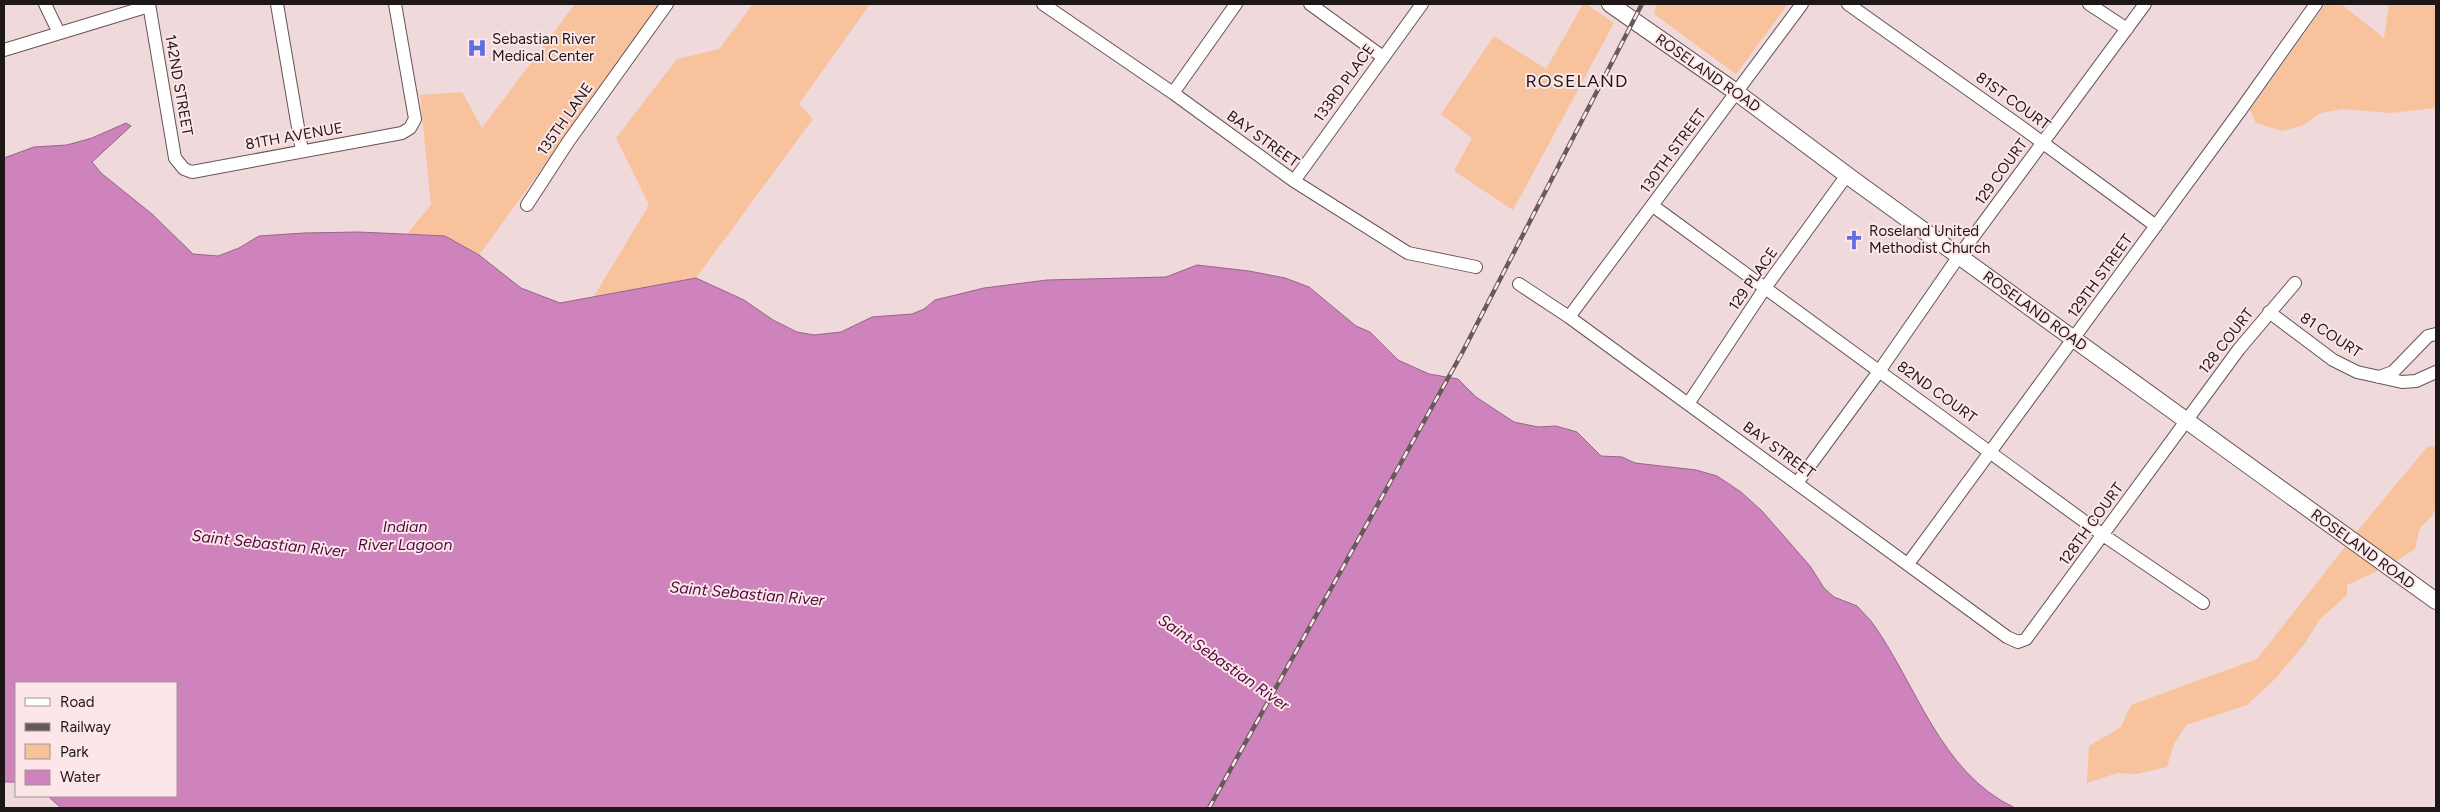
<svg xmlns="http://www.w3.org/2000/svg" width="2440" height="812" font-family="Figtree,sans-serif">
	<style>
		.green { fill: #f7c29c }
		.water { fill: #ce83bc; stroke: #99638a }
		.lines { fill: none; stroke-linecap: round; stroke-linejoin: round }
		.minor-casing { stroke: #675556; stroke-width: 14 }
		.major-casing { stroke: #675556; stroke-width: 18 }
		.minor { stroke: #fff; stroke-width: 12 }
		.major { stroke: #fff; stroke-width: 16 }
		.rail-casing { stroke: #665a5a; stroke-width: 4.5 }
		.rail { stroke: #fde6e7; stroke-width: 2.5; stroke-dasharray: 8; stroke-linecap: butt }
		.labels { text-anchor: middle; stroke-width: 4; stroke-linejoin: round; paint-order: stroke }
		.poi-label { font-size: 15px; fill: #1e1717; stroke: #fde6e7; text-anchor: start }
		.street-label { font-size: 15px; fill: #1e1717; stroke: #fde6e7 }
		.water-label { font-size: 16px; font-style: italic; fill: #4c0742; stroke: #fde6e7 }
		.quarter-label { font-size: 18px; letter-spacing: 1px; fill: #1e1717; stroke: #fde6e7 }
	</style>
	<rect width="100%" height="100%" fill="#efd9da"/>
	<path class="green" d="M575,4H662L479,255L445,236L406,235L431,205L420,95L462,92L482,128Z
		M753,4H870L799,104L813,119L696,278L593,298L649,205L616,138L677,59L719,49Z
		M1583,4H1586L1614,23L1513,210L1454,171L1472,138L1441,114L1494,36L1546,69Z
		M1656,4H1788L1736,74L1654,14Z
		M2325,4H2341L2384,38L2389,4H2436V108L2390,113L2342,109L2321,113L2301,126L2282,131L2256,123L2250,110Z
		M2436,446V507L2432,516L2420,528L2415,549L2392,564L2354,535L2427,447Z
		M2348,543L2379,570L2347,585V595L2320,619L2305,643L2276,678L2247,705L2186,725L2174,744L2167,767L2136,774L2117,773L2087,783L2089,746L2121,727L2131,705L2257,659Z"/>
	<path class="water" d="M126,123L131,126L92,162L101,173L152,214L193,254L218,256L239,248L259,236L304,233L359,232L445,236L479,255L521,288L560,303L696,278L744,300L773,320L797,332L814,335L841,332L872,317L912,314L924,309L935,300L984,288L1047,280L1166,277L1197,265L1249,271L1285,278L1309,287L1356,326L1370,332L1398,360L1429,374L1458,379L1476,397L1514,422L1538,427L1556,426L1577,432L1601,456L1622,457L1635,463L1696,470L1717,476L1741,492L1762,511L1810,566L1824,588L1834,597L1857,606L1871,621C1917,684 1939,772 2015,808H61L48,796H176V683H16V782H4V158L34,147L67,145L92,138Z"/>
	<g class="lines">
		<defs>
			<path id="minor" d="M45,4L59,33
				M149,4L175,158L184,169L192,172L402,133L410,128L415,119L395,4
				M277,4L302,151
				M1043,4L1173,93L1294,181L1408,253L1476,267
				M1310,4L1383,57
				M1848,4L2024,129L2156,226
				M2089,4L2127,29
				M4,50L149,6
				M1173,93L1236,4
				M1294,181L1422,4
				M527,205L568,142L667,4
				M1653,206L2103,535L2203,603
				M1519,284L1569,317L2007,637L2018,642L2026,639L2239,349L2295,283
				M2269,312L2333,360L2357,372L2402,382L2416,381L2436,372
				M1569,317L1802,4
				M2379,377L2393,372L2428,336L2436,334
				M1688,404L1765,288L1847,175
				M1797,483L1880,370L1959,256L2145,4
				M1908,564L2240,111L2316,4"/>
			<path id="major" d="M1610,4L1736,92L1855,181L2436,601"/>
		</defs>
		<use href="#minor" class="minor-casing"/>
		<use href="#major" class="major-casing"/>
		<use href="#minor" class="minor"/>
		<use href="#major" class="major"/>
		<defs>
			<path id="rail" d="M1209,808L1462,353L1642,4"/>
		</defs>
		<use href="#rail" class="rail-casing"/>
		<use href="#rail" class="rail"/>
	</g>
	<defs>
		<symbol id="hospital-bare" viewBox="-9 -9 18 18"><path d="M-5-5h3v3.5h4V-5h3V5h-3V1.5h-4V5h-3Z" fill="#606ce4" stroke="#fde6e7" stroke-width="2.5" paint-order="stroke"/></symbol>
		<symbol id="church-bare" viewBox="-9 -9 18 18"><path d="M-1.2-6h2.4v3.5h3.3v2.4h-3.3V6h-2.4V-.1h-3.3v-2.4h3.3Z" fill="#606ce4" stroke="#fde6e7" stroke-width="2.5" paint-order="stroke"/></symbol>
	</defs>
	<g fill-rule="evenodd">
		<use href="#hospital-bare" x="463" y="34" width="28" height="28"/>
		<use href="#church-bare" x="1840" y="226" width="28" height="28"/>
	</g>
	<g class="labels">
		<g class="poi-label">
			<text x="492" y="44">Sebastian River<tspan x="492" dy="17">Medical Center</tspan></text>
			<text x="1869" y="236">Roseland United<tspan x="1869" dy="17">Methodist Church</tspan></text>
		</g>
		<g class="street-label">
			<text transform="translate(1708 73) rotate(35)" y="5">ROSELAND ROAD</text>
			<text transform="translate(1344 83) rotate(-54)" y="5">133RD PLACE</text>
			<text transform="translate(179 85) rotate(80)" y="5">142ND STREET</text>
			<text transform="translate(2013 101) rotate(36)" y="5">81ST COURT</text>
			<text transform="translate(565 119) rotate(-55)" y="5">135TH LANE</text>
			<text transform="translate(294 136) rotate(-10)" y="5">81TH AVENUE</text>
			<text transform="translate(1263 139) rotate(36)" y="5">BAY STREET</text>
			<text transform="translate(1673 151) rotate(-54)" y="5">130TH STREET</text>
			<text transform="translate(2001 172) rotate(-54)" y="5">129 COURT</text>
			<text transform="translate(2100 276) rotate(-54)" y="5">129TH STREET</text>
			<text transform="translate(1753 279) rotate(-55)" y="5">129 PLACE</text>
			<text transform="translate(2035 311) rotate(36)" y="5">ROSELAND ROAD</text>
			<text transform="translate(2331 335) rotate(33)" y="5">81 COURT</text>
			<text transform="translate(2226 341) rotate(-52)" y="5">128 COURT</text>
			<text transform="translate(1937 392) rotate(36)" y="5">82ND COURT</text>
			<text transform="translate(1779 450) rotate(36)" y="5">BAY STREET</text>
			<text transform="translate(2091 524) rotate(-54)" y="5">128TH COURT</text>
			<text transform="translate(2363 549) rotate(36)" y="5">ROSELAND ROAD</text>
		</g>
		<g class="water-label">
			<text x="405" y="532">Indian<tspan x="405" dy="18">River Lagoon</tspan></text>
			<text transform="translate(269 543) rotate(6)" y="6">Saint Sebastian River</text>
			<text transform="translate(747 593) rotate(5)" y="6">Saint Sebastian River</text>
			<text transform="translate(1224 662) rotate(35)" y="6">Saint Sebastian River</text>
		</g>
		<g class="quarter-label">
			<text x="1577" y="87">ROSELAND</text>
		</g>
	</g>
	<rect width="2440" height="812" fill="none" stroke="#1e1717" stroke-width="10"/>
	<rect x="15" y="682" width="162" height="115" fill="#fde6e7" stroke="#a49394"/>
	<rect x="25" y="698" width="25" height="8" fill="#ffffff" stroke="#a49394"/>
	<text x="60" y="707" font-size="15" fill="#1e1717">Road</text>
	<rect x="25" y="723" width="25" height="8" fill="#665a5a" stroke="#a49394"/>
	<text x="60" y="732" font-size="15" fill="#1e1717">Railway</text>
	<rect x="25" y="744" width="25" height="15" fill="#f7c29c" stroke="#a49394"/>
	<text x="60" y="757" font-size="15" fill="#1e1717">Park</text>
	<rect x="25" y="770" width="25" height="15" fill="#ce83bc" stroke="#a49394"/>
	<text x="60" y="782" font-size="15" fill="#1e1717">Water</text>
</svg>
